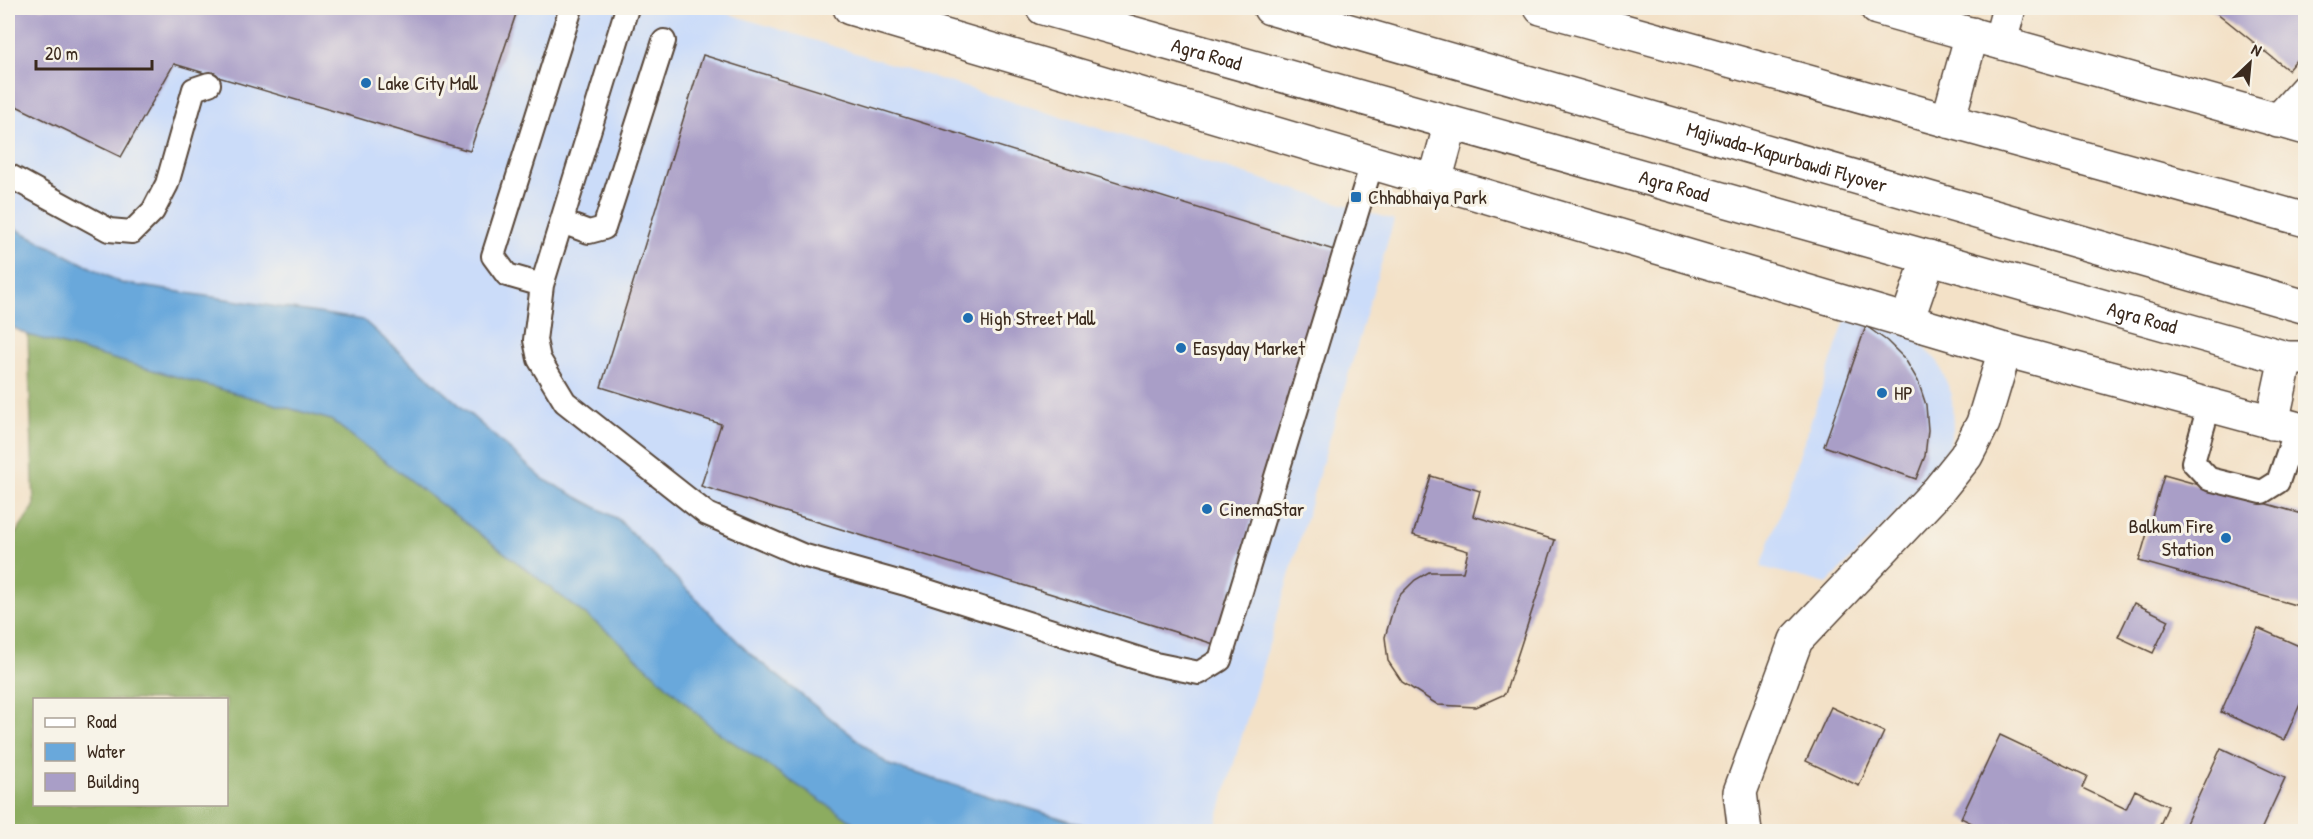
<svg xmlns="http://www.w3.org/2000/svg" width="2313" height="839" font-family="'Patrick Hand',sans-serif">
	<style>
		.built { fill: #cbdcf9 }
		.forest { fill: #8cac60; stroke: #646b3f; stroke-width: 1.5; fill-rule: evenodd }
		.water { fill: #69a8db; stroke: #52697c; stroke-width: 1.5 }
		.building { fill: #a99ec7 }
		.lines { fill: none; stroke-linecap: round; stroke-linejoin: round }
		.service-casing { stroke: #574537; stroke-width: 26 }
		.minor-casing { stroke: #574537; stroke-width: 36 }
		.tertiary-casing { stroke: #574537; stroke-width: 36 }
		.trunk-casing { stroke: #574537; stroke-width: 36 }
		.service { stroke: #fff; stroke-width: 22 }
		.minor { stroke: #fff; stroke-width: 33 }
		.tertiary { stroke: #fff; stroke-width: 33 }
		.trunk { stroke: #fff; stroke-width: 33 }
		.poi-dot { fill: #1f6fb2; stroke: #f7f3e8; stroke-width: 2 }
		.labels { text-anchor: middle; stroke-width: 6; stroke-linejoin: round; paint-order: stroke }
		.street-label { font-size: 20px; fill: #3b2a1e; stroke: #f7f3e8 }
		.poi-label { font-size: 20px; fill: #3b2a1e; stroke: #f7f3e8; text-anchor: start }
	</style>
	<rect width="100%" height="100%" fill="#f7f3e8"/>
	<filter id="ink" filterUnits="userSpaceOnUse"><feTurbulence type="fractalNoise" baseFrequency=".0167" numOctaves="2"/><feDisplacementMap in="SourceGraphic" scale="12" xChannelSelector="R" yChannelSelector="G"/><feConvolveMatrix kernelMatrix="1 2 1 2 8 2 1 2 1" color-interpolation-filters="sRGB"/></filter>
	<filter id="wash" filterUnits="userSpaceOnUse"><feTurbulence type="fractalNoise" baseFrequency=".008" numOctaves="4" result="noise"/><feDisplacementMap in="SourceGraphic" scale="24" xChannelSelector="R" yChannelSelector="G"/><feGaussianBlur stdDeviation="1.35" result="paint"/><feColorMatrix in="noise" values="0 0 0 0 0 0 0 0 0 0 0 0 0 0 0 0 0 1.4 0 .05"/><feComposite in="paint" operator="in"/></filter>
	<g filter="url(#wash)">
		<rect width="100%" height="100%" fill="#f3e1c7"/>
		<path class="built" d="M8,8H710L1394,220L1214,831L1135,832L1086,826L889,765L749,653L618,519L543,479L363,320L121,283L8,225Z
			M1846,318L1914,337L1938,362L1952,395L1953,430L1943,464L1827,584L1761,567Z"/>
		<path class="forest" d="M28,335L331,420L612,635L715,730L866,831L8,832V544L34,507ZM34,700H226V804H34Z"/>
		<path class="water" d="M8,225L121,283L363,320L543,479L618,519L749,653L889,765L1086,826L1135,831H866L715,730L612,635L331,420L28,335L8,325Z"/>
		<g id="blocks">
			<path class="building" d="M8,8H518L470,151L174,64L121,157L8,102Z
				M2211,8H2306V48L2288,70Z
				M703,55L1334,250L1214,644L701,486L721,424L601,387Z
				M1866,326L1887,341L1905,359L1918,381L1926,405L1928,430L1925,456L1916,479L1824,446Z
				M2164,475L2306,515V608L2139,561Z
				M1431,476L1480,491L1473,516L1555,540L1505,694L1476,707L1438,705L1402,682L1388,661L1385,637L1394,606L1399,596L1415,580L1429,572H1463L1468,551L1413,535Z
				M2134,603L2169,620L2153,653L2118,637Z
				M2258,628L2306,649V691L2284,740L2221,712Z
				M1831,707L1884,732L1859,786L1806,761Z
				M2000,735L2087,776L2082,788L2126,809L2135,790L2168,806L2157,832H1990L1961,818Z
				M2221,748L2285,778L2260,832H2182Z"/>
		</g>
	</g>
	<g filter="url(#ink)">
		<use href="#blocks" fill-opacity="0" stroke="#574537" stroke-width="1.5"/>
		<g class="lines">
			<defs>
				<path id="service" d="M627,8L542,285L535,340L539,359L565,402L707,514L802,555L909,585L1155,664L1199,673L1220,660L1372,163
					M8,175L109,230L132,232L153,211L167,184L194,89L209,84
					M562,222L589,232L604,228L664,41
					M542,285L507,275L493,256L571,8
					M2209,406L2193,462L2209,479L2262,492L2278,482L2296,429"/>
				<path id="minor" d="M2000,42L2009,8
					M2278,121L2306,90
					M1745,832L1740,792L1796,640L1937,492L1966,456L1983,423L2005,350"/>
				<path id="tertiary" d="M850,8L2005,350L2306,431
					M1877,8L2306,128"/>
				<g id="trunk">
					<path id="s1" d="M1043,8L2286,358H2306"/>
					<path id="s2" d="M1270,8L2306,307"/>
					<path d="M1541,8L2306,220"/>
					<path d="M1948,121L1972,34"/>
					<path d="M1435,181L1451,123"/>
					<path d="M1907,321L1929,257"/>
					<path d="M2272,423L2286,358"/>
				</g>
			</defs>
			<use href="#service" class="service-casing"/>
			<use href="#minor" class="minor-casing"/>
			<use href="#tertiary" class="tertiary-casing"/>
			<use href="#trunk" class="trunk-casing"/>
			<use href="#service" class="service"/>
			<use href="#minor" class="minor"/>
			<use href="#tertiary" class="tertiary"/>
			<use href="#trunk" class="trunk"/>
		</g>
	</g>
	<g class="poi-dot">
		<circle cx="366" cy="83" r="6"/>
		<rect x="1350" y="191" width="12" height="12" rx="3"/>
		<circle cx="968" cy="318" r="6"/>
		<circle cx="1181" cy="348" r="6"/>
		<circle cx="1882" cy="393" r="6"/>
		<circle cx="1207" cy="509" r="6"/>
		<circle cx="2226" cy="538" r="6"/>
	</g>
	<g class="labels">
		<g class="street-label">
			<text dy="7" stroke="none"><textPath href="#s1" startOffset="170">Agra Road</textPath></text>
			<text dy="7" stroke="none"><textPath href="#s2" startOffset="538">Majiwada-Kapurbawdi Flyover</textPath></text>
			<text dy="7" stroke="none"><textPath href="#s1" startOffset="656">Agra Road</textPath></text>
			<text dy="7" stroke="none"><textPath href="#s1" startOffset="1142">Agra Road</textPath></text>
		</g>
		<g class="poi-label">
			<text x="378" y="90">Lake City Mall</text>
			<text x="1368" y="204">Chhabhaiya Park</text>
			<text x="980" y="325">High Street Mall</text>
			<text x="1193" y="355">Easyday Market</text>
			<text x="1894" y="400">HP</text>
			<text x="1219" y="516">CinemaStar</text>
			<text x="2214" y="533" text-anchor="end">Balkum Fire<tspan x="2214" dy="23">Station</tspan></text>
		</g>
	</g>
	<rect width="2313" height="839" fill="none" stroke="#f7f3e8" stroke-width="30"/>
	<rect x="33" y="698" width="195" height="108" fill="#f7f3e8" stroke="#aca397" stroke-width="1.5"/>
	<rect x="45" y="718" width="30" height="9" fill="#ffffff" stroke="#aca397" stroke-width="1.5"/>
	<text x="87" y="728" font-size="18" fill="#3b2a1e">Road</text>
	<rect x="45" y="743" width="30" height="18" fill="#69a8db" stroke="#aca397" stroke-width="1.5"/>
	<text x="87" y="758" font-size="18" fill="#3b2a1e">Water</text>
	<rect x="45" y="773" width="30" height="18" fill="#a99ec7" stroke="#aca397" stroke-width="1.5"/>
	<text x="87" y="788" font-size="18" fill="#3b2a1e">Building</text>
	<g transform="translate(2250 63) rotate(26)" stroke="#f7f3e8" stroke-width="4.5" paint-order="stroke">
	<path d="M0-4.5L10 22L0 15L-10 22Z" fill="#3b2a1e"/>
	<text y="-9" font-size="16" font-weight="bold" text-anchor="middle" fill="#3b2a1e">N</text>
	</g>
	<path d="M36 60v9h116v-9" fill="none" stroke="#3b2a1e" stroke-width="3"/>
	<text x="45" y="60" font-size="18" fill="#3b2a1e" stroke="#f7f3e8" stroke-width="4.5" paint-order="stroke">20 m</text>
</svg>
